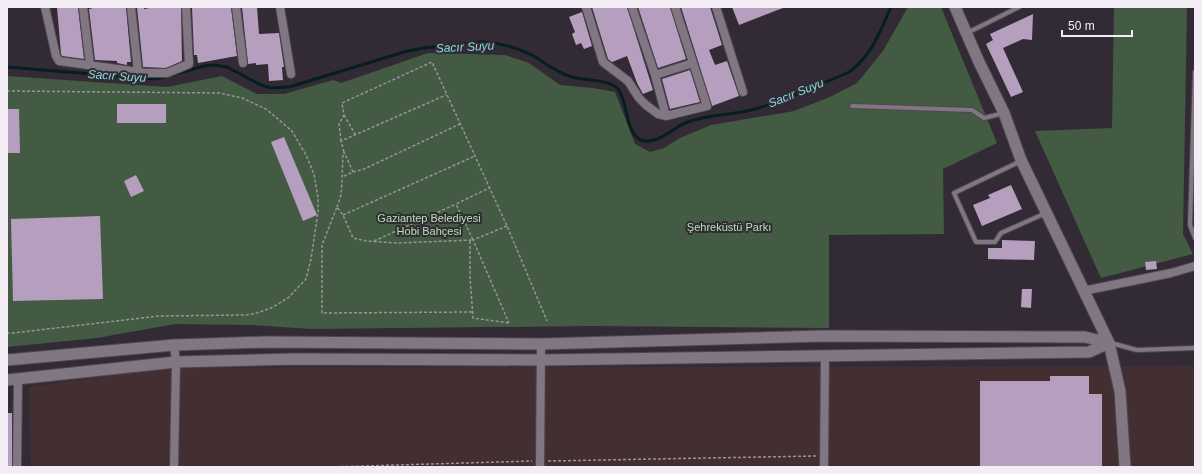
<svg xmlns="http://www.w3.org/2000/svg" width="1202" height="474" font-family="Arial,sans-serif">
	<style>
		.industrial { fill: #432f32 }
		.green { fill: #435b42 }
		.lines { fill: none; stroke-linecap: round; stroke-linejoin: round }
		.stream { stroke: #051f1f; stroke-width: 3 }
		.building { fill: #b69ebe }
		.service-casing { stroke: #4e4750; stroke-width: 6 }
		.minor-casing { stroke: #4e4750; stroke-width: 10 }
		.tertiary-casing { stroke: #4e4750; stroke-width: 13 }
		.path { stroke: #99939b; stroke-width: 1.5; stroke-dasharray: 3 2; stroke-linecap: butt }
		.service { stroke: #807783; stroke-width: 4 }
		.minor { stroke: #807783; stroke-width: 8 }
		.tertiary { stroke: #807783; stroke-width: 11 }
		.labels { text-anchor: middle; stroke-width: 4; stroke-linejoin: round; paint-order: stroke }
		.park-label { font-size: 11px; fill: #b2e2b1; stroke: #322b35 }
		.water-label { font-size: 12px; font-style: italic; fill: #86dbdc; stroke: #322b35 }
	</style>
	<rect width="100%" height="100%" fill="#322b35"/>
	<path class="industrial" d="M1195,366V467H31L29,387L158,368Z"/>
	<path class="green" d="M908,7H941L997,143L943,169L944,234L829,235V328L590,326L312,329L252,325L175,324L97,338L7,347V76L167,87L222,76L257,94H284L333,80L341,83L428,53L505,55L529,63L560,85L593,88L615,92L635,144L650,152L664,148L680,138L711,125L794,111L830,97L857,83L883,51Z
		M1114,7H1187L1183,234L1193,254L1101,278L1035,131L1112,128Z"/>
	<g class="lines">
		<path class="stream" d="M7,67L153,79L165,77L204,66L214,65L227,67L261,85L271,88L289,87L404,52L423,48L483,42C500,43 516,47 532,55C545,63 557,73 572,77C585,81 609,79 618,89C628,101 625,133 641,140C657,146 673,127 688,122C706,115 728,115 747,111C770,106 791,97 813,87C825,82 837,78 849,72C872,56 880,31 891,7"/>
	</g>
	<path class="building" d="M57,7H78L84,59L62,56L61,54Z
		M97,7H126L131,62H127V65L117,63V61L95,60L89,9Z
		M137,7H144V9L155,7H181L182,61L166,68L143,67Z
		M192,7H231L237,56L198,63L197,55H194Z
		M242,7H257L259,34L279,33L284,67H282L283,80L269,81L268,64L256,65V63L248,64Z
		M592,7H627L653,90L643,94L637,83L627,56L612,62L608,59Z
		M638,7H670L686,59L658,68Z
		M681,7H710L722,45L709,50L715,65L727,61L739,96L712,106Z
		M732,7H783V8L739,25Z
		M582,12L592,46L584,49L581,43L576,45L572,34L575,32L569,17Z
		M1033,14L1032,40L1023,39L1003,48L1023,92L1011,97L986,44L993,40L990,34Z
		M690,70L700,102L670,109L662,79Z
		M117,104H166V123H117Z
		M7,109H19L20,153H7Z
		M284,137L317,215L303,221L271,142Z
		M136,175L144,191L131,197L124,181Z
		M1011,185L1022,209L982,226L973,205L990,198L988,195Z
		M100,216L103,299L13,301L11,219Z
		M1002,240L1035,241L1034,260L988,259V248H1002Z
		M1156,261L1157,269L1146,270L1145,262Z
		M1022,289H1032L1031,308L1021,307Z
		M1050,376H1089V394H1102V467H980V381H1050Z
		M7,413H12V467H7Z"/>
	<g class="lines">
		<defs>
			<path id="service" d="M967,33L1019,7
				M1195,72L1190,225L1195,238
				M852,106L972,110L984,118L1004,113
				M1021,161L954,193L976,242H995L1001,233L1046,213
				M1111,343L1137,350L1195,348"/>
			<path id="minor" d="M45,7L56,56L59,61L146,73H167L189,64L186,7
				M83,7L90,65
				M131,7L138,72
				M236,7L243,63
				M280,7L291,74
				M586,7L603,62L628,81L639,98L646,105L658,114L666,116L707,106L675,7
				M632,7L655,75L666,116
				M716,7L743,92
				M655,75L693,63
				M1083,291L1171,273L1195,266
				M17,467L18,380
				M174,467L176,362L174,345
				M540,467L541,344
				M824,467L825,355"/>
			<path id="tertiary" d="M955,7L979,62L1004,113L1021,160L1109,343L1120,391L1125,467
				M7,360L174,345L266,342L541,344L822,336L1085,337L1109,343
				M7,380L176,362L293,359L541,360L1089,352L1109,343"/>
		</defs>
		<use href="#service" class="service-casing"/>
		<use href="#minor" class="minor-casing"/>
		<use href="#tertiary" class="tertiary-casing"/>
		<path class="path" d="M7,91L219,93L242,98L266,109L292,131L306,155L314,174L318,198V212L311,259L306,279L288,298L271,308L254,314L245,315L159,316L13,333H7
			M344,115L355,134
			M341,141L339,124L344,115L342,103L432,62L507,226L547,321
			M344,152L341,141L446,95
			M353,172L364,169L460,124
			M337,207L341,195L342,182L343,153L344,152L353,172L342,177
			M343,215L475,156
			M507,226L473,240L509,323
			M374,241L456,204
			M470,241V277L473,318L509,323
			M472,312L322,313V245L337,207L343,215L353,238L366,241L397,243L473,240L456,204L489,188
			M548,461L816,456
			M331,467L532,461"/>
		<use href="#service" class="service"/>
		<use href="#minor" class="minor"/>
		<use href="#tertiary" class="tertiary"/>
	</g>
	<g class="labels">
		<g class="park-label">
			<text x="429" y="222">Gaziantep Belediyesi<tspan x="429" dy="13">Hobi Bahçesi</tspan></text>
			<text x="729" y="231">Şehreküstü Parkı</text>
		</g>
		<g class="water-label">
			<text transform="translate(465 47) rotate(-3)" y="4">Sacır Suyu</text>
			<text transform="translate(117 76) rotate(4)" y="4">Sacır Suyu</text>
			<text transform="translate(796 93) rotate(-22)" y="4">Sacır Suyu</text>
		</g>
	</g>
	<rect width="1202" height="474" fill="none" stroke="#f2edf4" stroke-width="16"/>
	<path d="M1062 30v6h70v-6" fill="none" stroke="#f2edf4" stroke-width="2"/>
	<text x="1068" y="30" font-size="12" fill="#f2edf4" stroke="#322b35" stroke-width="3" paint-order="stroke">50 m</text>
</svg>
